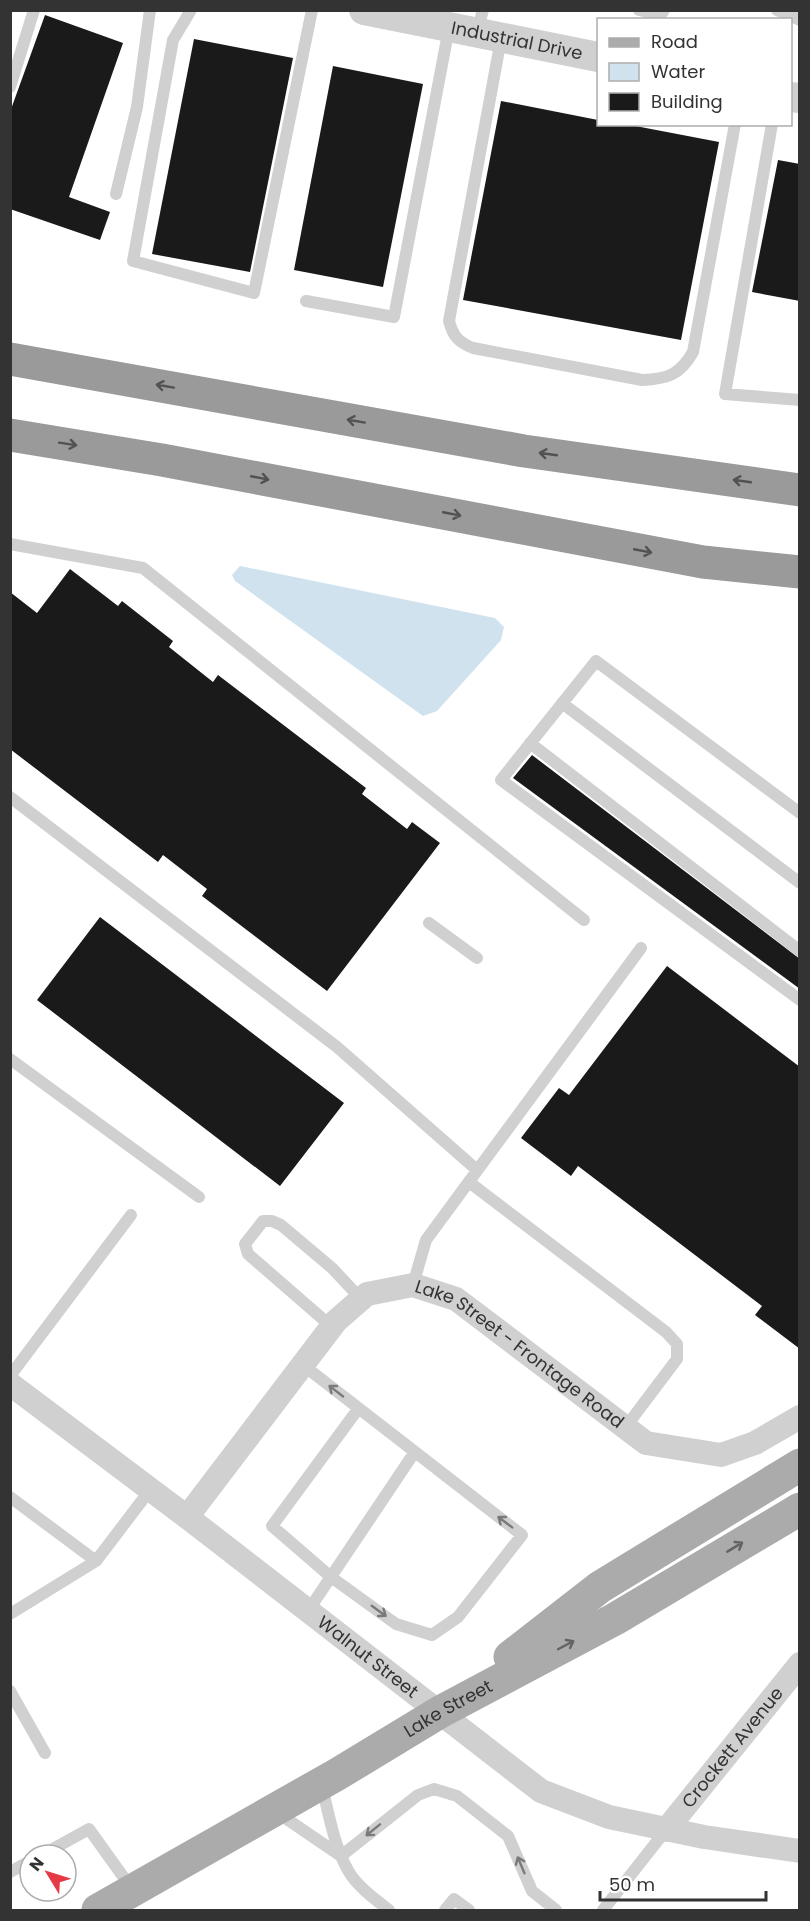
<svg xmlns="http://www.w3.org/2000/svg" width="810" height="1921" font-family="Poppins,sans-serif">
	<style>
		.water { fill: #cfe2ee }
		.building { fill: #1a1a1a }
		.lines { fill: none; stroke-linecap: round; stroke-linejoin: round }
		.service { stroke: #d0d0d0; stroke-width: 12 }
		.minor { stroke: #d0d0d0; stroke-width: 24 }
		.tertiary { stroke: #d0d0d0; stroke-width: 30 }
		.primary { stroke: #ababab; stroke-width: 33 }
		.motorway { stroke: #9a9a9a; stroke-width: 33 }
		.oneway { stroke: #525252 }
		.oneway2 { stroke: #7a7a7a }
		.oneway3 { stroke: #636363 }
		.labels { text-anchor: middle; stroke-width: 6; stroke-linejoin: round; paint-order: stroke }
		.street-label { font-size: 18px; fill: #333; stroke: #fff }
	</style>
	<rect width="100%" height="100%" fill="#fff"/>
	<path class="water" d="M240,566L495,618L504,627L501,640L437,711L423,716L235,581L232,575Z"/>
	<path class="building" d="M45,15L123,43L69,197L110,212L100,240L10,209V112Z
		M194,39L293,58L250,272L152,254Z
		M333,66L423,84L383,287L294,270Z
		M501,101L598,120V124H625L719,142L681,340L463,300Z
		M778,160L800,164V301L752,292Z
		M70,569L118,606L122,601L173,641L169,647L213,682L218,675L366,788L362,794L407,829L412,822L440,843L327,991L202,896L207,889L163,855L158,862L10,749V592L37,613Z
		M532,755L800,959V989L513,778Z
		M100,917L344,1103L280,1186L37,1000Z
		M667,966L800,1067V1349L755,1315L762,1306L578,1166L571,1176L521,1138L559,1088L569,1095Z"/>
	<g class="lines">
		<path class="service" d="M191,10L173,40L133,261L254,293L312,10
			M639,10L661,15L664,10
			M777,10L800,20
			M477,32L483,10
			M501,39L449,321C453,336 458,342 473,348L642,380C667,379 680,375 693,352L735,124
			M10,87L34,10
			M772,124L725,394L800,400
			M116,194L137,107L150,10
			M306,301L394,317L449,28
			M10,544L143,568L584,920
			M562,703L800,883
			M530,743L800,951
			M10,797L337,1047L477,1170
			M800,813L596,661L501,780L800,1000
			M429,923L477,958
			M10,1059L199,1197
			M469,1182L666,1332L677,1344V1359L625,1428
			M413,1285L426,1240L641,948
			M332,1327L248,1254L245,1244L263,1221H272L281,1225L332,1268L361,1299
			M303,1365L522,1535L458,1617L432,1635L396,1624L331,1577L272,1526L358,1409
			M10,1376L131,1215
			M10,1497L96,1561
			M308,1611L414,1453
			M10,1614L96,1561L150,1490
			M10,1691L45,1753
			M322,1787C329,1814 334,1847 349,1872C357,1886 376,1900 389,1910
			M275,1811L341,1856
			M42,1855L89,1829L132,1889
			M341,1856L418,1795L434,1789L457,1796L508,1836L532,1891L556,1910
			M10,1872L30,1861
			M445,1910L454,1899L469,1910
			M603,1910L666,1830"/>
		<g class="minor">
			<path id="s1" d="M10,1384L187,1517L541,1791L609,1817L704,1837L800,1851"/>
			<path id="s2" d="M187,1517L336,1321L367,1294L413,1285L456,1299L646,1443L721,1455L755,1443L800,1417"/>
			<path id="s3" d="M666,1830L800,1664"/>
		</g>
		<g class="tertiary">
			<path id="s4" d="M364,10L598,57"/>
			<path d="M790,97L800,98"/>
		</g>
		<g class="primary">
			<path d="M510,1657L600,1587L800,1465"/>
			<path id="s5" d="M98,1910L336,1775L440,1712L615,1619L800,1509"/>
		</g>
		<path class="motorway" d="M10,359L524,451L800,490
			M10,435L162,460L703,562L800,572"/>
	</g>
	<defs><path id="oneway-shaft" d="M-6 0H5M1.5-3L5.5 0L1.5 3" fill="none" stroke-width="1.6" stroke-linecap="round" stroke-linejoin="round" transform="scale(1.5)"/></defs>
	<g class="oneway">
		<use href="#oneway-shaft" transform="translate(165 386) rotate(-170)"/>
		<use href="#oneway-shaft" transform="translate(356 421) rotate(-170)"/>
		<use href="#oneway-shaft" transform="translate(68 444) rotate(9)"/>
		<use href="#oneway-shaft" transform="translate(548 454) rotate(-172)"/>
		<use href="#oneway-shaft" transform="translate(260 478) rotate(11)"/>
		<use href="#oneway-shaft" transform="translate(742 481) rotate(-172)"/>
		<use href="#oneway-shaft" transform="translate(452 514) rotate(11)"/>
		<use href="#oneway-shaft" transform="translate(643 551) rotate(11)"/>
	</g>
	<g class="oneway2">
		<use href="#oneway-shaft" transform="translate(336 1391) rotate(-142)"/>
		<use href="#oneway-shaft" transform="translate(505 1522) rotate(-143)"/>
		<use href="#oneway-shaft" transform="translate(379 1611) rotate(36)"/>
		<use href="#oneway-shaft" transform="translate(373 1830) rotate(141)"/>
		<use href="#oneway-shaft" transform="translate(521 1865) rotate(-113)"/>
	</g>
	<g class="oneway3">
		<use href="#oneway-shaft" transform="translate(735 1547) rotate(-31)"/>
		<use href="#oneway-shaft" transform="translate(566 1645) rotate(-28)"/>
	</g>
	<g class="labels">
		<g class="street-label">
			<text dy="6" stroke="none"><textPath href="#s4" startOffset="156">Industrial Drive</textPath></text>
			<text dy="6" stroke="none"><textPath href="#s2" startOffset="462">Lake Street - Frontage Road</textPath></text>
			<text dy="6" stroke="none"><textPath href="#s1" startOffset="450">Walnut Street</textPath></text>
			<text dy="6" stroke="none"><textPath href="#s5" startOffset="404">Lake Street</textPath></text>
			<text dy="6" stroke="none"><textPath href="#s3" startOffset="106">Crockett Avenue</textPath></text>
		</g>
	</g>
	<rect width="810" height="1921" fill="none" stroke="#333333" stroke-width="24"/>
	<rect x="597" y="18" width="195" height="108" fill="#ffffff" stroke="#adadad" stroke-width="1.5"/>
	<rect x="609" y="38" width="30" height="9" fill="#ababab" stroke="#adadad" stroke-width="1.5"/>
	<text x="651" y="48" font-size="18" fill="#333333">Road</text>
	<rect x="609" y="63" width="30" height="18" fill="#cfe2ee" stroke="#adadad" stroke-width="1.5"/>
	<text x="651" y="78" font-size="18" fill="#333333">Water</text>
	<rect x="609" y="93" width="30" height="18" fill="#1a1a1a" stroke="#adadad" stroke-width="1.5"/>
	<text x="651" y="108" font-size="18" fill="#333333">Building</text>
	<g transform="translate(48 1873) rotate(308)"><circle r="28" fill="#ffffff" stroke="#adadad" stroke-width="1.5"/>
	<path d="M0-4.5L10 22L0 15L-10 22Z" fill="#e63946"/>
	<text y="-9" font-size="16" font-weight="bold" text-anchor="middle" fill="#333333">N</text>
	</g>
	<path d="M600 1891v9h166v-9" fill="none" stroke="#333333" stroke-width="3"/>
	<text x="609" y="1891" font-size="18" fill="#333333" stroke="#ffffff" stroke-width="4.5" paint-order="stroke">50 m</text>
</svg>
